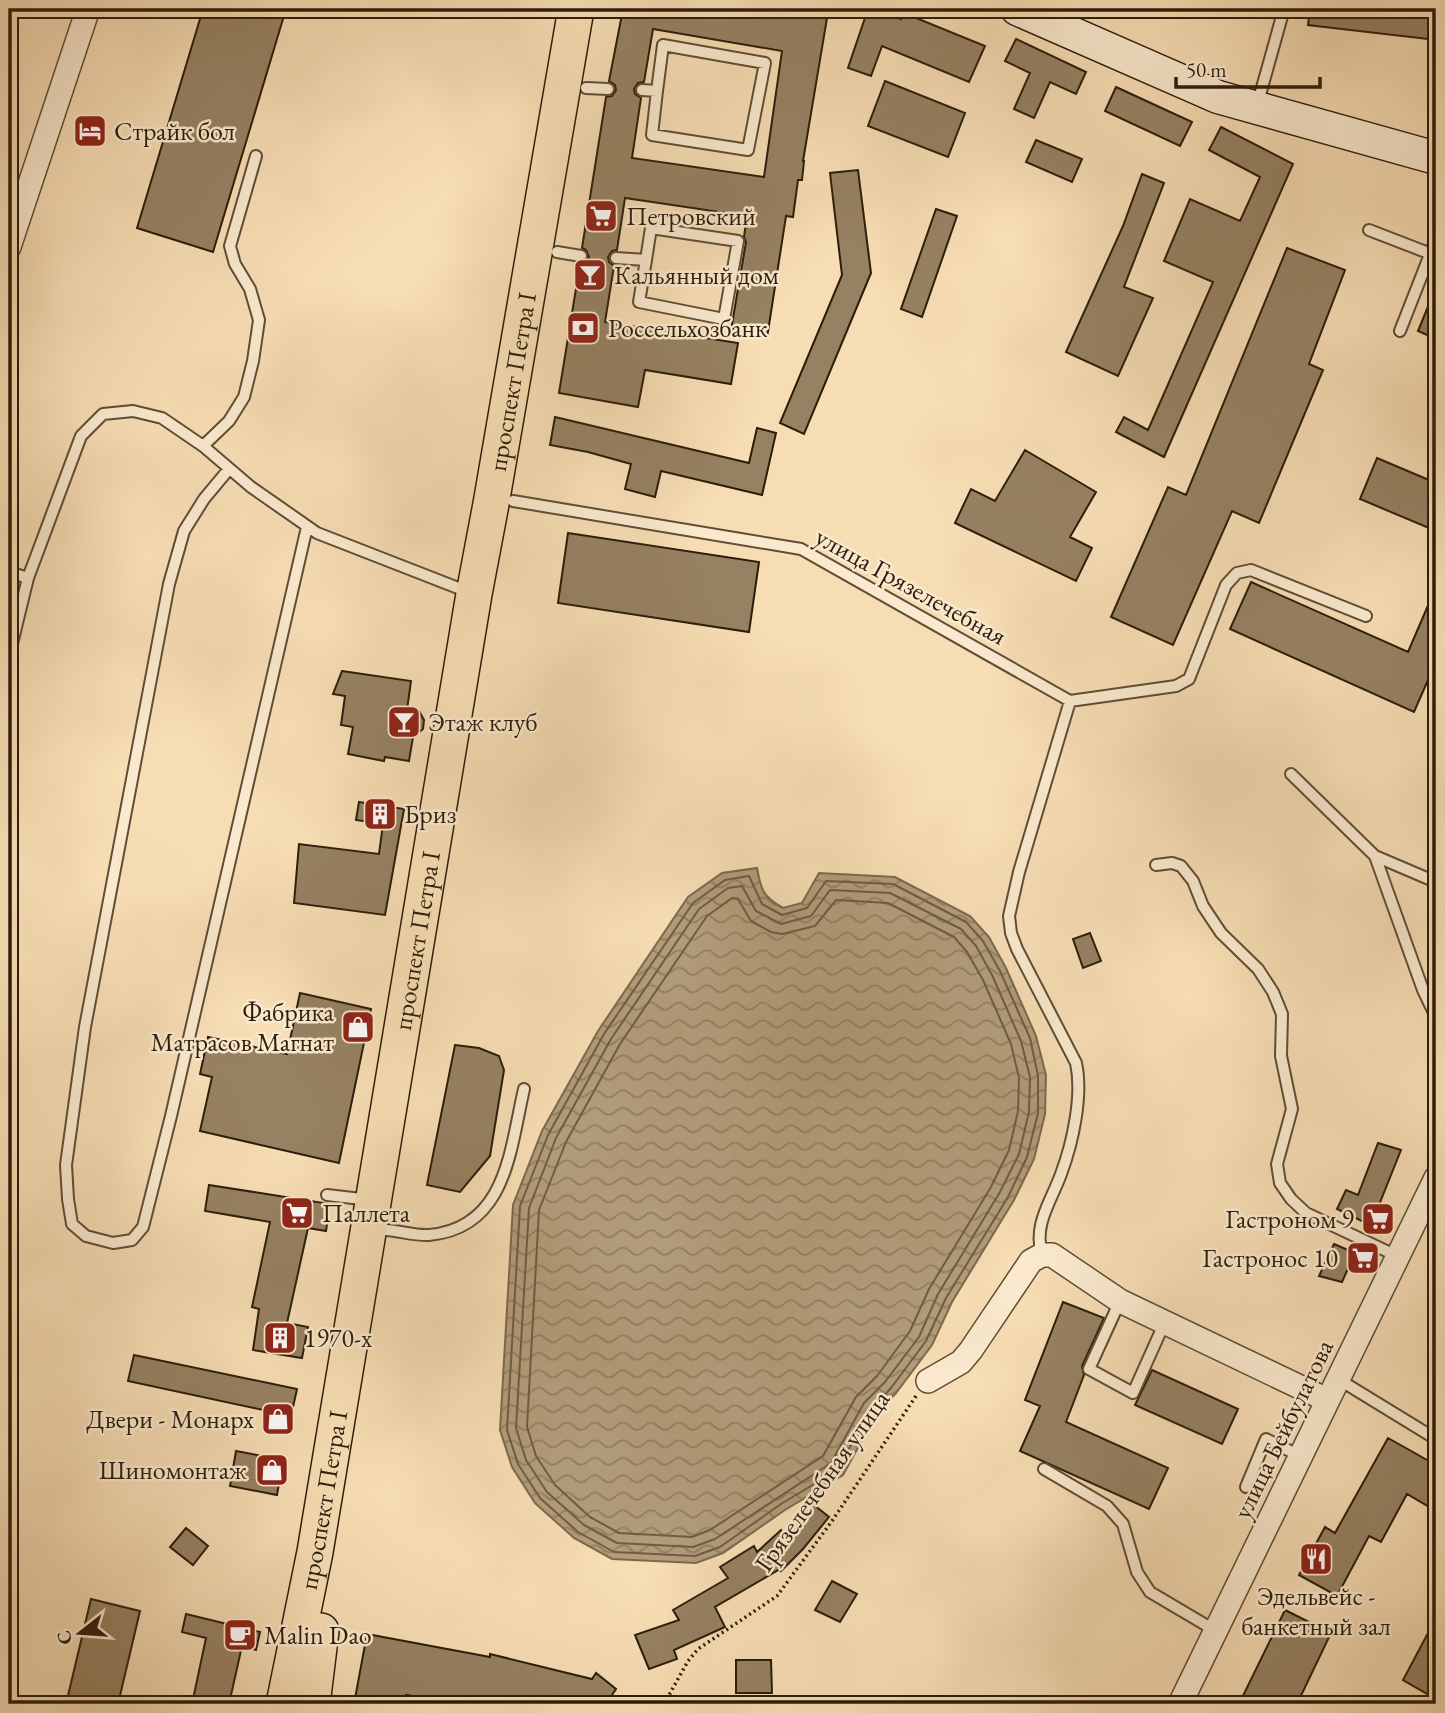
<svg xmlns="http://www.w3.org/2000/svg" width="1445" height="1713" font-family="'EB Garamond',serif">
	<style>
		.water { fill: url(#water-waves); stroke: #7c694d; stroke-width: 2 }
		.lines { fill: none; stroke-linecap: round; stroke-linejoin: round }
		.shore { stroke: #6f5c42; stroke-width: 2 }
		.building { fill: #968162; stroke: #2c1d0a; stroke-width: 2; fill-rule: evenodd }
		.lane-casing { stroke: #5f4d34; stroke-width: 14 }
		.street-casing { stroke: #5f4d34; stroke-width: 26 }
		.secondary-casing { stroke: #2c1d0a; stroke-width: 35 }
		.primary-casing { stroke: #2c1d0a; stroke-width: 38 }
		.path { stroke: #2c1d0a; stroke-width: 3.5; stroke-dasharray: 2 3.5; stroke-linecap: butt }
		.lane { stroke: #fae9ce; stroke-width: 10 }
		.street { stroke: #fae9ce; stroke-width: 23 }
		.secondary { stroke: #fae9ce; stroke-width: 32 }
		.primary { stroke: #f7ddb4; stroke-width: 35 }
		.labels { text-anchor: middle; stroke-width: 5; stroke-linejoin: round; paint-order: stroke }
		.poi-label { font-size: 26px; fill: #2c1d0a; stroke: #fae9ce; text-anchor: start }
		.street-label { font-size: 26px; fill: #2c1d0a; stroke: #fae9ce }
	</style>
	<defs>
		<pattern id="water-waves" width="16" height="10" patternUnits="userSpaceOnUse" patternTransform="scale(1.75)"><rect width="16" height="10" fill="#b29c7a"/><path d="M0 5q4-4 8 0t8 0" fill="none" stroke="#917f62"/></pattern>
	</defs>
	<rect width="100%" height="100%" fill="#f7ddb4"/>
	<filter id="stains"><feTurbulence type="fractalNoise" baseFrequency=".00286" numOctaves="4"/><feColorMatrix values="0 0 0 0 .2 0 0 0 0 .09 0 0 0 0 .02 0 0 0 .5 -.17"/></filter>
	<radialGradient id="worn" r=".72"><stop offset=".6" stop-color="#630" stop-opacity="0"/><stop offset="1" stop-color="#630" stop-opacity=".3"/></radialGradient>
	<path class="water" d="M757,868C761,890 763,897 783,908L802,903L819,873L895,877L970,916L989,937L1006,968L1036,1036L1046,1075L1045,1114L1034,1159L1014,1200L952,1302L932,1345L896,1393L877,1413L843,1475L785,1510L723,1553L696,1563L612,1559L574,1538L535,1503L512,1467L500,1430L513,1205L542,1131L598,1031L688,897L722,873Z"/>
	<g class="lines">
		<path class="shore" d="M749,876L762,904L782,915L807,908L826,881L893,884L966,922L983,941L1000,971L1030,1038L1038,1076V1113L1027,1157L1008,1197L946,1298L926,1341L891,1388L871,1409L837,1470L781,1504L720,1547L695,1556L614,1552L578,1532L540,1498L518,1464L507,1430L520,1206L548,1135L604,1034L693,903L725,880Z
			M742,886L756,911L781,924L811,916L830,890L890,893L961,929L976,946L992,975L1021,1041L1030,1077L1029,1112L1019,1154L1000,1192L938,1294L919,1337L885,1382L864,1403L831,1463L715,1539L693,1547L617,1543L584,1525L547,1492L526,1460L516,1428L529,1208L556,1138L611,1039L699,909L728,888Z
			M732,898L738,899L751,921L771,932L782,934L815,926L836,900L888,903L954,937L967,952L983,980L1011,1044L1019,1078L1018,1111L1009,1150L991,1187L929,1289L910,1331L877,1376L856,1397L823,1456L710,1530L692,1537L619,1533L590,1517L555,1485L536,1456L527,1427L539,1210L566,1142L620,1044L707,916Z"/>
	</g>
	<path class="building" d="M203,9H286L213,252L137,228Z
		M623,9H774L827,18L803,161H804L802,180H798L793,217L786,216L767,338L731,330L746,242L744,237L747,216L625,198L617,250L612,251L608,257L609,262L614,266L605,322L738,343L731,384L645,370L638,407L559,393L580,264L587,261L589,257L586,250L582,248L606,97L612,96L616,90L615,85L609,81ZM653,29L782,51L764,177L632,158L641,98L635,94L634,89L638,83L644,82Z
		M868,9L901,19L904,13L985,46L969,82L882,46L871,76L848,68Z
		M1310,9H1436V40L1308,25Z
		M1016,39L1086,72L1076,94L1050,82L1034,118L1014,109L1030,73L1005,61Z
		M885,81L965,113L948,157L868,126Z
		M1116,87L1192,122L1180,146L1105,111Z
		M1221,127L1293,164L1164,457L1116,432L1124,417L1148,430L1213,282L1164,261L1190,199L1240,221L1260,177L1209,150Z
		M1036,140L1082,159L1072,182L1026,162Z
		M858,170L871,273L804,434L780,423L842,275L830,173Z
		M1142,174L1164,183L1124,287L1153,298L1118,376L1066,352L1123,226Z
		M936,209L957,216L922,317L901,309Z
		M1287,248L1345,270L1309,364L1323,370L1259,523L1232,511L1173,645L1111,617L1168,487L1186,495Z
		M1436,287V339L1418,331Z
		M555,417L749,463L757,428L776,433L762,495L661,471L655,497L625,489L631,464L588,452L550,445Z
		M1025,450L1096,492L1070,537L1092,548L1076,581L955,523L971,489L995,501Z
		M1377,458L1436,483V531L1360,499Z
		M568,533L759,562L749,632L558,603Z
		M1251,582L1408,652L1436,587V662L1414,712L1230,629Z
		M342,671L411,681L407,710L419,711L424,720L423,729L413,737L409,761L385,757L384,761L348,754L353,727L341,725L345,696L333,694Z
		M359,802L404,809L385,915L294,903L299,844L379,854L383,824L356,820Z
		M1090,933L1101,961L1083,968L1073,939Z
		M300,993L371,1009L339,1163L200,1131L212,1077L200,1074L208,1037L287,1054Z
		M455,1045L479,1048L499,1056L504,1070L490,1156L460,1192L427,1185Z
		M1378,1143L1401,1150L1379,1205L1383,1207L1374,1227L1337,1209L1346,1190L1358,1195Z
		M209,1185L330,1204L326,1231L308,1228L287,1323L308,1327L302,1358L253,1350L259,1309L252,1307L270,1222L205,1211Z
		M1334,1244L1355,1253L1342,1282L1319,1276Z
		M1063,1302L1104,1318L1082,1366L1084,1375L1066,1422L1168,1468L1149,1509L1020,1451L1040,1406L1025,1400Z
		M134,1355L297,1389L291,1416L128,1381Z
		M1152,1370L1238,1409L1222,1444L1135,1405Z
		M1388,1438L1436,1465V1511L1407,1494L1381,1542L1369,1536L1337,1596L1299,1575L1325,1527L1335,1533Z
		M236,1451L283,1460L277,1495L230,1486Z
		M809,1501L829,1517L803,1549L781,1571L780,1569L715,1607L725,1627L674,1650L677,1659L649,1669L635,1635L679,1620L673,1610L728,1578L720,1567L754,1546L757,1552L781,1530L784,1535Z
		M186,1528L208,1546L193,1565L170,1547Z
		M832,1581L857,1594L840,1622L815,1610Z
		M91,1599L140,1611L118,1704H66Z
		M1285,1610L1331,1633L1297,1704H1239Z
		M186,1614L260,1632L256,1650L242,1646L229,1704H192L206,1638L182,1632Z
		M1436,1618V1699L1403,1680Z
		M367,1634L490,1657V1654L592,1679L596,1673L616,1689L606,1704H598L586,1697L583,1704H458L406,1695L404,1704H354Z
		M736,1660H771L772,1693H736Z"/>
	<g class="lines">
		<defs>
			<path id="lane" d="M586,88L608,89
				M642,90L657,91L663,45L765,63L748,150L652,135L657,91
				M1260,95L1284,9
				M1369,230L1431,254
				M557,252L581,256
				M616,258L646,260L651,228L738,241L724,319L639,302L646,260
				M1400,331L1436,239
				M203,446L229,421L244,397L253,361L259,320L250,289L235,264L230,246L256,156
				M229,469L204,499L184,531L169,584L85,1027L66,1165L68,1199L72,1224L86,1236L113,1243L132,1240L143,1227L171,1116L307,527
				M513,501L801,549L1070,701L1176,686L1189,679L1226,585L1237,573L1251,570L1366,616
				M9,572L28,578L81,436L103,414L133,411L162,418L203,446L251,487L317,533L471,593
				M9,656L28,578
				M1291,774L1375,856L1423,990L1436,1017
				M1375,856L1436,882
				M1156,865L1172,863L1181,866L1193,881L1203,906L1221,933L1258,969L1273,992L1282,1014L1281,1056L1292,1109L1277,1164L1280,1183L1291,1199L1306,1213L1397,1256
				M327,1195L370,1200
				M386,1230C400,1231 416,1236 429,1235C507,1228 510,1149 524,1089
				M1042,1255C1033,1224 1051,1202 1061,1174C1073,1142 1083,1095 1076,1063L1017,949L1011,933L1009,916L1019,872L1070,701
				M1120,1301L1089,1369L1133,1393L1164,1324
				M1338,1379L1436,1439
				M1044,1469L1107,1506L1123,1524L1137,1572L1150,1592L1216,1631
				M1246,1487L1266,1439L1300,1456"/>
			<path id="street" d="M9,247L88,9
				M928,1381L961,1362L971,1350L1031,1261L1042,1255H1052L1120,1301L1327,1400
				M1180,1704L1436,1178"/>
			<path id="secondary" d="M1017,9L1218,97L1436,158"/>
			<g id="primary">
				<path id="s1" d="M284,1704L315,1552L474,594L491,504L576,9"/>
				<path d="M312,1704L321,1631"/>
			</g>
		</defs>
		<use href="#lane" class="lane-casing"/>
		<use href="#street" class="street-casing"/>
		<use href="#secondary" class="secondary-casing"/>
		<use href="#primary" class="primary-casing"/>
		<path class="path" d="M664,1704L688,1661L698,1649L777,1596L832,1521L916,1396"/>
		<use href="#lane" class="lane"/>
		<use href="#street" class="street"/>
		<use href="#secondary" class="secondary"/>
		<use href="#primary" class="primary"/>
	</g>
	<defs>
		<symbol id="hotel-square" viewBox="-11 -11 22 22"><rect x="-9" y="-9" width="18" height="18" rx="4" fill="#8f2418" stroke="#fae9ce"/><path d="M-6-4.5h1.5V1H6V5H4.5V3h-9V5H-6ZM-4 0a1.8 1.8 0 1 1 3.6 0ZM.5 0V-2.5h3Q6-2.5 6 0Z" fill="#fff"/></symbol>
		<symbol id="supermarket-square" viewBox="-11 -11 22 22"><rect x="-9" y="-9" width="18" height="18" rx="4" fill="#8f2418" stroke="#fae9ce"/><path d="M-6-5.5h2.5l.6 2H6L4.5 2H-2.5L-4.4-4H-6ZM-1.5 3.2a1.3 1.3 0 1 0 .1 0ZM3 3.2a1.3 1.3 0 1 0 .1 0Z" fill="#fff"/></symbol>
		<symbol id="bar-square" viewBox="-11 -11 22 22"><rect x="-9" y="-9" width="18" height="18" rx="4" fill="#8f2418" stroke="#fae9ce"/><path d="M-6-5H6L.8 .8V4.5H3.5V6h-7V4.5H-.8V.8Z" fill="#fff"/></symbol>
		<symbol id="bank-square" viewBox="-11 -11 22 22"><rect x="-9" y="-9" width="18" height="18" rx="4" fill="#8f2418" stroke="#fae9ce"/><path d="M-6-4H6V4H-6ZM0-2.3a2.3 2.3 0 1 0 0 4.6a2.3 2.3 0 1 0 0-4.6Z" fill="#fff"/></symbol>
		<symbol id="building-square" viewBox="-11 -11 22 22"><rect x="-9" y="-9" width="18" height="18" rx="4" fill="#8f2418" stroke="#fae9ce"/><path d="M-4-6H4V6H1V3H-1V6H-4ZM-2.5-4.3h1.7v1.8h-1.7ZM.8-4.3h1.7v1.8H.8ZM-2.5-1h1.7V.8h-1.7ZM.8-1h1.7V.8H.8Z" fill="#fff"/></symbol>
		<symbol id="shop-square" viewBox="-11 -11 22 22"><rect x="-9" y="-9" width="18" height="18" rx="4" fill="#8f2418" stroke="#fae9ce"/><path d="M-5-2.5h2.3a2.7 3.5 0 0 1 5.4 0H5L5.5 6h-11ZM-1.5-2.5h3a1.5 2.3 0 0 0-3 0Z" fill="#fff"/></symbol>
		<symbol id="restaurant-square" viewBox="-11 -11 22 22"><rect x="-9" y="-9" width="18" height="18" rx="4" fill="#8f2418" stroke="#fae9ce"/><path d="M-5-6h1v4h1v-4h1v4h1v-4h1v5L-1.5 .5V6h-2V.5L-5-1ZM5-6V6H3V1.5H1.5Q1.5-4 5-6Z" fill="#fff"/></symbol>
		<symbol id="cafe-square" viewBox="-11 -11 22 22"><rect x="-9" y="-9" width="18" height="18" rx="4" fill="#8f2418" stroke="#fae9ce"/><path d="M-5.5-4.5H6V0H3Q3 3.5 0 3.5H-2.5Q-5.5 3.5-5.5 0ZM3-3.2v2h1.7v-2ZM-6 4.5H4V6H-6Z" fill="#fff"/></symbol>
	</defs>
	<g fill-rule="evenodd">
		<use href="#hotel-square" x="71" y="112" width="38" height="38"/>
		<use href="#supermarket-square" x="582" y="197" width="38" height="38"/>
		<use href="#bar-square" x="571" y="256" width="38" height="38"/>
		<use href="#bank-square" x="564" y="309" width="38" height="38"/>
		<use href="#bar-square" x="385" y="703" width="38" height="38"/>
		<use href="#building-square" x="361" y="795" width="38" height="38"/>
		<use href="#shop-square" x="339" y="1008" width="38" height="38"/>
		<use href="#supermarket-square" x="278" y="1194" width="38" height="38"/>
		<use href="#supermarket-square" x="1359" y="1200" width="38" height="38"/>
		<use href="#supermarket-square" x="1344" y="1239" width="38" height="38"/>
		<use href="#building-square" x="261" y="1319" width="38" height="38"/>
		<use href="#shop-square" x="259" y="1400" width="38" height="38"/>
		<use href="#shop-square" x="253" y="1451" width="38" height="38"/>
		<use href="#restaurant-square" x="1297" y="1540" width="38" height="38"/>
		<use href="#cafe-square" x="221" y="1616" width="38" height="38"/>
	</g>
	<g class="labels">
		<g class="poi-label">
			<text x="114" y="140">Страйк бол</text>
			<text x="626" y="225">Петровский</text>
			<text x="614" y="284">Кальянный дом</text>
			<text x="608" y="337">Россельхозбанк</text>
			<text x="428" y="731">Этаж клуб</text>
			<text x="404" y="823">Бриз</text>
			<text x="334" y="1021" text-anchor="end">Фабрика<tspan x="334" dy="30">Матрасов Магнат</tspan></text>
			<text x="322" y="1222">Паллета</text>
			<text x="1354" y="1228" text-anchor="end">Гастроном 9</text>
			<text x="1338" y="1267" text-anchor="end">Гастронос 10</text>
			<text x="304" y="1347">1970-х</text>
			<text x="254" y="1428" text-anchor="end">Двери - Монарх</text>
			<text x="247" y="1479" text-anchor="end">Шиномонтаж</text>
			<text x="1316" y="1605" text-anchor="middle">Эдельвейс -<tspan x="1316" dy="30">банкетный зал</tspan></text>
			<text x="264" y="1644">Malin Dao</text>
		</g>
		<g class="street-label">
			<text dy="9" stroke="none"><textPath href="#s1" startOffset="1342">проспект Петра I</textPath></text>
			<text transform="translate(911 586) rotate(29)" y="9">улица Грязелечебная</text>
			<text dy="9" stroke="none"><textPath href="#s1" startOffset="775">проспект Петра I</textPath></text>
			<text transform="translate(1283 1429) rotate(-64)" y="9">улица Бейбулатова</text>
			<text transform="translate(822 1481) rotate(-55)" y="9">Грязелечебная улица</text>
			<text dy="9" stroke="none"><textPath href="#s1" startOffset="208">проспект Петра I</textPath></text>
		</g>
	</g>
	<rect width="1445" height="1713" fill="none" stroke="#f7ddb4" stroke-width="35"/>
	<rect x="10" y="10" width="1424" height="1692" fill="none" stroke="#2c1d0a" stroke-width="3.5"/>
	<rect x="18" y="18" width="1410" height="1678" fill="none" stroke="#2c1d0a" stroke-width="2"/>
	<g transform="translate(80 1633) rotate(253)" stroke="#fae9ce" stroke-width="5" paint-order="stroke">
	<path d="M0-5L12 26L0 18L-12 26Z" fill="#2c1d0a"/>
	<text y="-10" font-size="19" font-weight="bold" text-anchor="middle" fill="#2c1d0a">С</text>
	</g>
	<path d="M1176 77v10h144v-10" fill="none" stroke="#2c1d0a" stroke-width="3.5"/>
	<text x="1186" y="77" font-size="21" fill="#2c1d0a" stroke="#fae9ce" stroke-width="5" paint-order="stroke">50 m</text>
	<rect width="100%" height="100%" filter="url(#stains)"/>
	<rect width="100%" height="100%" fill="url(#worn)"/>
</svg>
